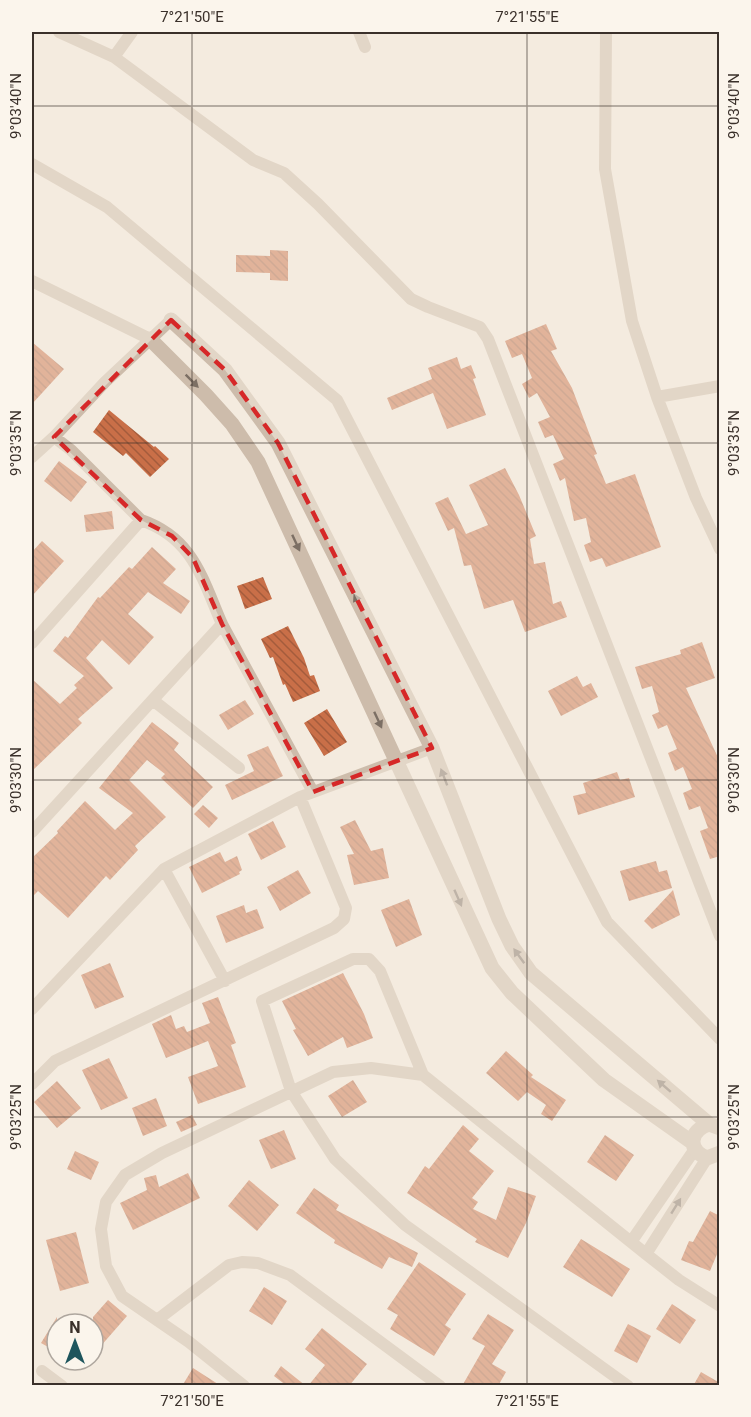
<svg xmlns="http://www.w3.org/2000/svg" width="751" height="1417" font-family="Roboto,sans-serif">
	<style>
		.building { fill: url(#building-back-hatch) }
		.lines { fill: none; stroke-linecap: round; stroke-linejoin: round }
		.minor { stroke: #cdbcab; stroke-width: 12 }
		.tertiary { stroke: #cdbcab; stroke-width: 15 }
		.oneway { fill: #7c6f64 }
		.marked { fill: none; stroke: #d62828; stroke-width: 4.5; stroke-dasharray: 12 8; stroke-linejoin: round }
		.ticks { fill: none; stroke: #3a302a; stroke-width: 1.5; stroke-opacity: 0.45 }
		.neatline { fill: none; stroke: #3a302a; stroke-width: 2 }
		.ticks-label { font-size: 15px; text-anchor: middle; fill: #3a302a }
	</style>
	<defs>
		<pattern id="building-back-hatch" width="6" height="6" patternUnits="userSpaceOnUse" patternTransform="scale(1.5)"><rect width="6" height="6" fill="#c96f48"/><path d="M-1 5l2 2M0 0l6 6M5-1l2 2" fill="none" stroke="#a45c3c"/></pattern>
	</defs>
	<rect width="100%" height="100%" fill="#f4ebdf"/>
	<path class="building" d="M270,250L288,251V281L270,280V273L236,272V255L270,256Z
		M546,324L557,349L551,351L572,388L597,454L594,455L606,484L635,474L661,547L606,567L602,558L590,562L584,545L591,542L586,518L574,521L565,478L560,481L553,464L564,459L553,435L545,438L538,422L550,417L537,393L529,398L522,384L532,378L522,354L512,358L505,341Z
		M32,342L64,369L32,404Z
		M457,357L461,369L471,365L476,378L473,379L486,415L447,429L433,393L392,410L387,398L432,379L428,368Z
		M109,410L154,447L155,446L169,459L150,477L126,453L123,456L93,432Z
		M59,461L87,482L71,502L44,481Z
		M505,468L519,495L536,536L530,539L534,564L545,562L553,604L561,601L567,617L525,632L513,600L484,609L471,565L464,566L454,528L448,531L435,503L448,497L466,534L488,525L469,485Z
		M112,511L114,529L86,532L84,515Z
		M42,541L64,561L32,596V552Z
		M152,547L176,569L163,583L190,601L181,614L148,592L128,614L154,637L129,665L102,640L86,658L113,688L78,719L82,723L32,771V679L60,704L77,688L74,685L84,676L53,651L65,636L68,638L98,597L100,598L129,567L132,569Z
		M263,577L272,599L245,609L237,586Z
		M288,626L304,658L310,676L314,675L320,691L293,702L285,684L283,685L273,657L270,658L261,639Z
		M702,642L715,678L686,688L720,762V856L710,859L700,831L708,828L700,806L689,810L683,793L692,789L683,767L675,771L668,753L677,749L667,725L658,729L652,715L659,712L652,686L642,689L635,667L681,654L680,650Z
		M577,676L583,687L591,683L598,697L561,716L548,691Z
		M245,700L254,714L228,730L219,715Z
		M327,709L347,742L324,756L304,723Z
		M152,722L179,743L174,750L213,787L193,808L161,778L165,774L147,760L129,780L166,817L135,846L138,850L110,880L106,876L68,918L38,891L32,897V858L58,833L57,831L85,801L115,830L133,813L99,788Z
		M268,746L283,776L232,800L225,785L254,771L247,755Z
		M617,772L620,780L629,778L635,797L578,815L573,796L586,793L583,783Z
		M203,805L218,818L209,828L194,814Z
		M355,820L371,851L383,848L389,878L354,885L347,855L354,854L340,827Z
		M273,821L286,847L261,860L248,834Z
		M220,852L225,862L237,856L242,870L239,872L240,874L202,893L189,867Z
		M656,861L659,872L667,870L672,888L629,901L620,871Z
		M298,870L311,893L280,911L267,887Z
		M673,890L680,915L652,929L644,921Z
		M409,899L422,935L396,947L381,910Z
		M244,905L246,913L257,909L264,928L226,943L216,916Z
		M110,963L124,997L95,1009L81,975Z
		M343,973L364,1014L373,1038L347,1048L343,1037L308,1056L293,1030L296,1029L282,1001Z
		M218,997L236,1043L231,1045L246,1087L198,1104L188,1077L218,1066L208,1041L166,1058L152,1024L171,1015L176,1029L184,1026L187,1032L210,1023L202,1003Z
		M506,1051L533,1075L531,1077L566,1100L552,1121L541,1114L546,1105L527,1092L518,1101L486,1073Z
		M109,1058L128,1098L101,1110L82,1070Z
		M353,1080L367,1102L342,1117L328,1096Z
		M57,1081L81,1108L57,1128L34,1102Z
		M156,1098L167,1126L143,1136L132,1108Z
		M192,1115L197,1125L181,1132L176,1122Z
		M463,1125L479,1139L469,1151L494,1171L472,1198L478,1202L473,1209L496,1220L508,1187L536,1196L526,1223L508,1258L475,1242L477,1239L407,1193L425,1166L429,1169Z
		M284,1130L296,1159L271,1169L259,1140Z
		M605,1135L634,1155L616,1181L587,1162Z
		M75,1151L99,1162L91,1180L67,1169Z
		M188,1173L200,1198L133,1230L120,1203L147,1190L144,1178L156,1175L159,1187Z
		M249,1180L279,1205L257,1231L228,1206Z
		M314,1188L339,1205L336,1210L418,1253L412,1267L389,1257L382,1269L334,1243L335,1240L296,1213Z
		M710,1211L720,1216V1247L710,1271L681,1260L689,1241L693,1242Z
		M76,1232L89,1283L60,1291L46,1240Z
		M581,1239L630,1269L612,1297L563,1267Z
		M419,1262L466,1294L445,1325L451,1329L434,1356L390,1329L398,1315L387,1309Z
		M264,1287L287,1301L272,1325L249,1311Z
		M108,1300L127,1316L93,1355V1317Z
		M672,1304L696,1320L680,1344L656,1329Z
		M488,1314L514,1330L492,1364L506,1372L498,1386H462L485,1346L472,1339Z
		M57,1317V1352L41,1343Z
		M628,1324L651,1336L637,1363L614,1351Z
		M322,1328L367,1364L349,1386H308L325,1365L305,1349Z
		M281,1366L306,1386H287L274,1376Z
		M193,1368L221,1386H182Z
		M701,1372L720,1383V1386H693Z"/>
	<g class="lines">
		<path class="minor" d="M59,32L114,57L132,32
			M359,32L365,47
			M606,32L605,169L632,321L657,397L696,498L720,549
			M114,57L253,160L284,173L318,204L411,299L428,307L480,327L488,339L720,936
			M32,164L107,207L337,400L607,922L720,1039
			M32,281L150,339
			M657,397L720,386
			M54,437L105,382L171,320
			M32,457L54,437L71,450L141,520C193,538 202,578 222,624
			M32,643L141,520
			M154,701L239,768
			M32,832L222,624L313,792
			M164,869L225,981
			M32,1009L164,869L300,797
			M32,1084L55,1061L334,928L344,919L346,908L300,797L432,748
			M631,1242L695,1149
			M646,1254L707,1158
			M157,1320L229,1265L242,1262L258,1263L290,1275L440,1386
			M42,1371L62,1386
			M244,1386L189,1342L122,1296L106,1266L101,1229L106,1202L125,1175L162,1153L333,1072L371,1068L423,1075
			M628,1386L405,1225L335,1159L291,1091L262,1001L353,959H369L380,971L423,1075L646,1254L679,1280L720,1306"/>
		<path class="tertiary" d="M171,320L225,370L278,443L432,748L499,919L512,946L531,973L709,1124L720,1128
			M150,339L206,395L232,424L258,462L492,968L512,993L604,1080L693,1143
			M709,1124C689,1131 687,1150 707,1158L720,1153"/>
	</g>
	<defs><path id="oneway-solid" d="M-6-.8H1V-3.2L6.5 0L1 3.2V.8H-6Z" transform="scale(1.5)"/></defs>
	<g class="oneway">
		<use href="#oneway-solid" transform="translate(192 381) rotate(45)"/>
		<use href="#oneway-solid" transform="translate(296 543) rotate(65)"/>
		<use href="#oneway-solid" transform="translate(358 602) rotate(-117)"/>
		<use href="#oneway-solid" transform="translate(378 720) rotate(65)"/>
		<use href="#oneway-solid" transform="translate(444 777) rotate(-111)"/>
		<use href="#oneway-solid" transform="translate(458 898) rotate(66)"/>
		<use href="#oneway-solid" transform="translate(519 956) rotate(-126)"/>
		<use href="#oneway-solid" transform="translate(664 1086) rotate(-139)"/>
		<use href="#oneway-solid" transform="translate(676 1206) rotate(-58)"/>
	</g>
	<path d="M0 0H751V1417H0ZM171,320L225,370L278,443L432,748L313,792L222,624L193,558L172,536L141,520L54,437Z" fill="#f4ebdf" fill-opacity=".55" fill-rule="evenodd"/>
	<path class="marked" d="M171,320L225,370L278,443L432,748L313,792L222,624L193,558L172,536L141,520L54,437Z"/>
	<path class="ticks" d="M192,32V1386M527,32V1386M32,106H720M32,443H720M32,780H720M32,1117H720"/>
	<rect width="751" height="1417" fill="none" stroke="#fbf5ec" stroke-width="66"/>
	<g transform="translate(75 1342)"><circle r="28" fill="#fbf5ec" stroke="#aea69e" stroke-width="1.5"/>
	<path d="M0-4.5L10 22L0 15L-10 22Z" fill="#1e555d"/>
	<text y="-9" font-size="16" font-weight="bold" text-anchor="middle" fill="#3a302a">N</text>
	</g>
	<rect x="33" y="33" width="685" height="1351" class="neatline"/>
	<g class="ticks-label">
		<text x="192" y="22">7°21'50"E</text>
		<text x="527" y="22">7°21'55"E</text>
		<text transform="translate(16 106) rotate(-90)" y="5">9°03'40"N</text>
		<text transform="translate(734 106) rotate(-90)" y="5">9°03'40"N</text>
		<text transform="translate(16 443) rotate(-90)" y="5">9°03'35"N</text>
		<text transform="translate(734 443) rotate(-90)" y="5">9°03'35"N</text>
		<text transform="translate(16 780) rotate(-90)" y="5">9°03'30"N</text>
		<text transform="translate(734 780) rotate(-90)" y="5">9°03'30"N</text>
		<text transform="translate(16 1117) rotate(-90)" y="5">9°03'25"N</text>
		<text transform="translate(734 1117) rotate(-90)" y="5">9°03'25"N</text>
		<text x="192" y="1406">7°21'50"E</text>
		<text x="527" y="1406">7°21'55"E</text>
	</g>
</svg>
